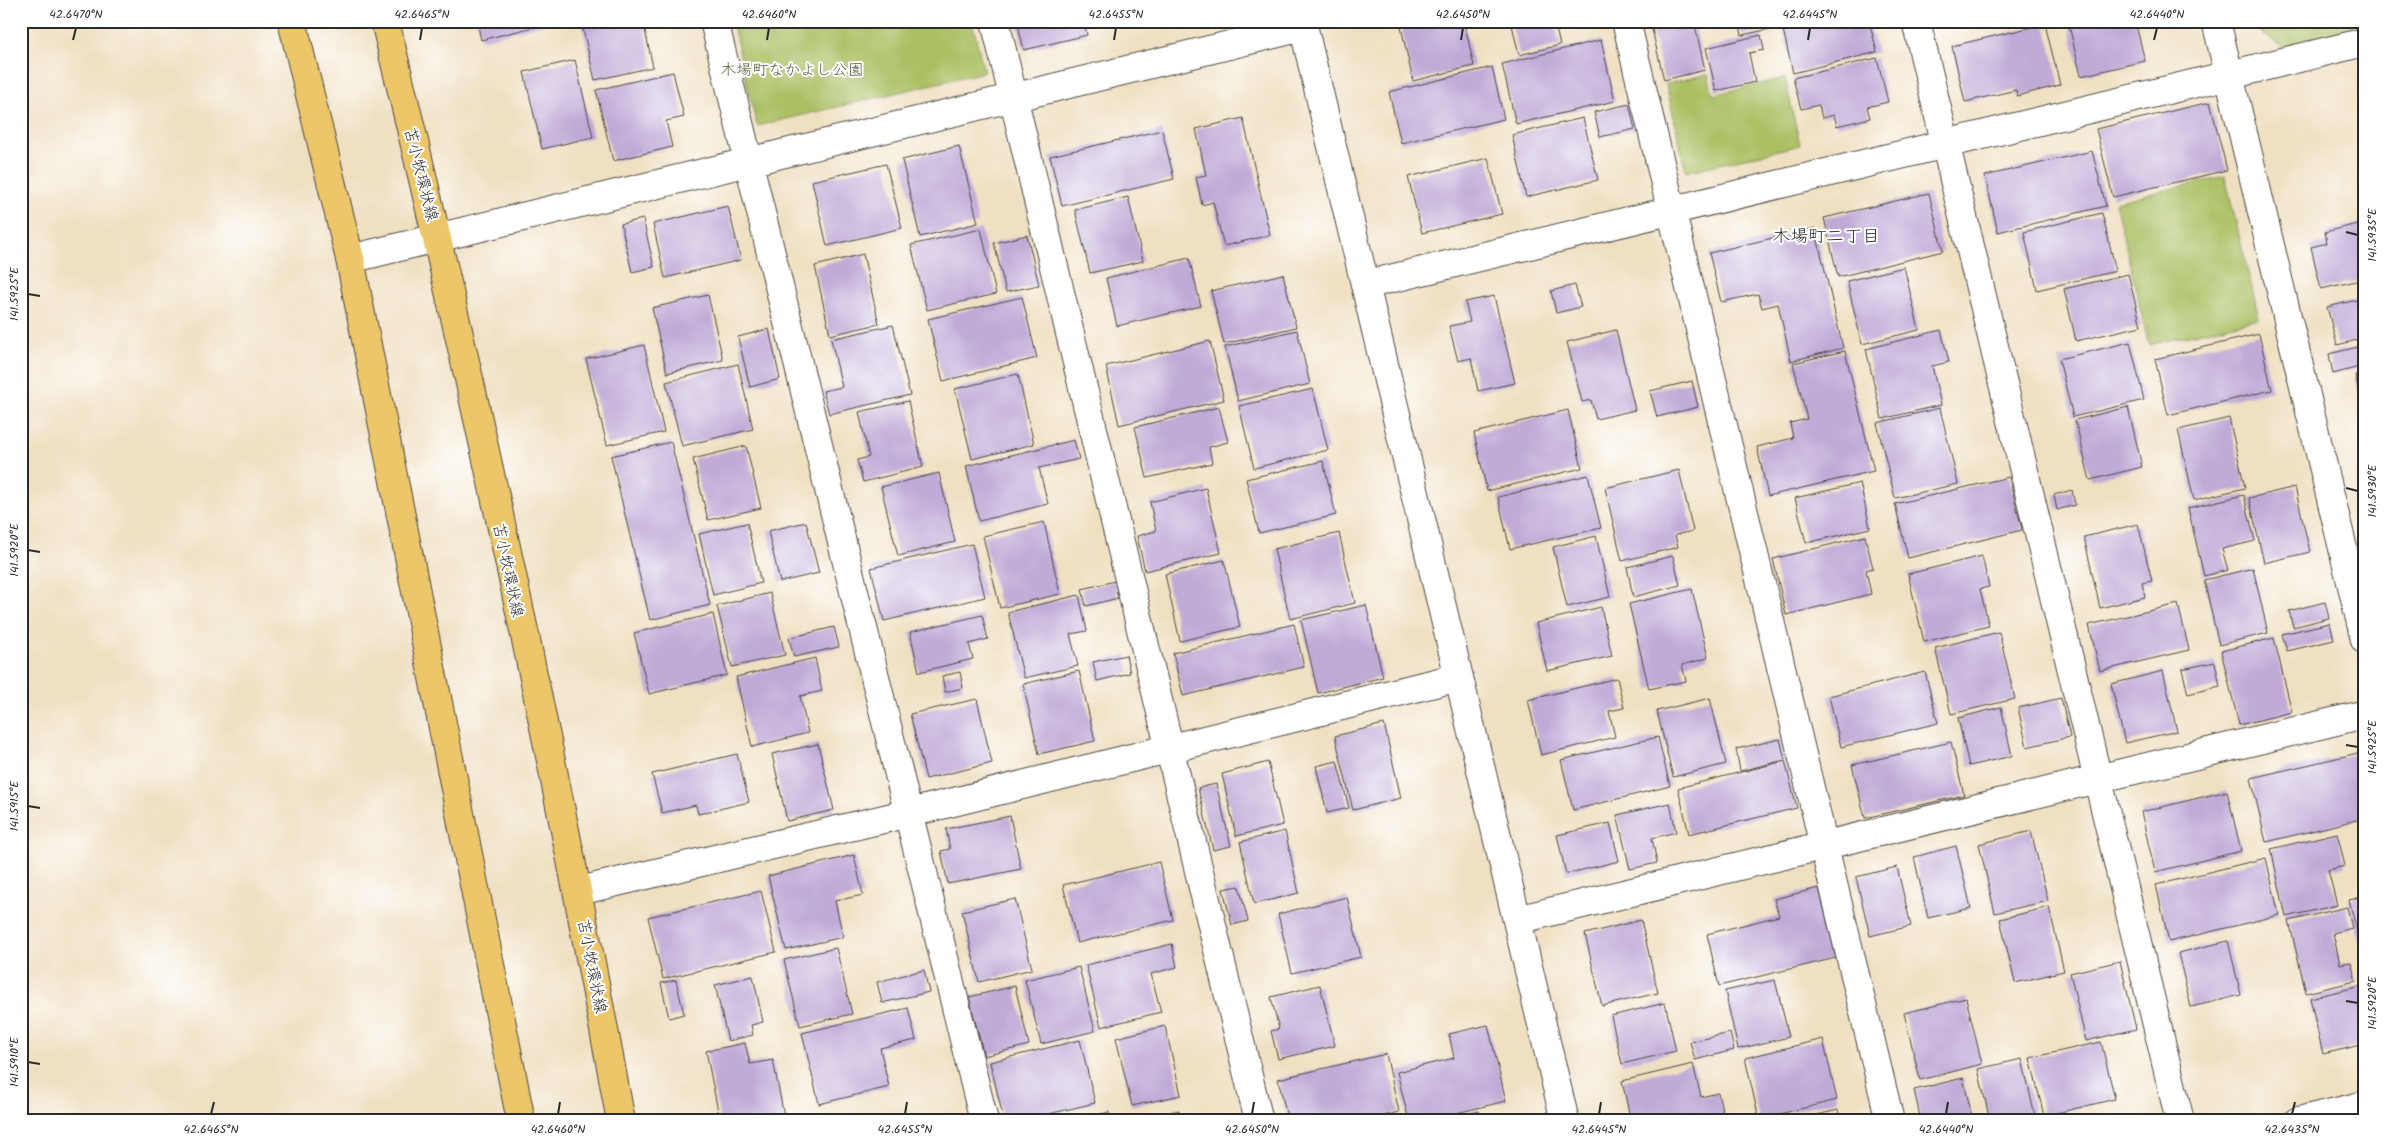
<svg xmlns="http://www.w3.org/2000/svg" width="2386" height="1142" font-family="Kalam,'Klee One',sans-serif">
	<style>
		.green { fill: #abc064; stroke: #6b7648 }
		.building { fill: #c0abd7 }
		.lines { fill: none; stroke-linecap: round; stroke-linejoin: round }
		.minor-casing { stroke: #494642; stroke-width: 30 }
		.major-casing { stroke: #494642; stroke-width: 30 }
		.minor { stroke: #fff; stroke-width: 28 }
		.major { stroke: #ecc669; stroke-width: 28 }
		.ticks { fill: none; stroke: #2b2b2b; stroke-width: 2 }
		.labels { text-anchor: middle; stroke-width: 4; stroke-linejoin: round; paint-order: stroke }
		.park-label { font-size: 16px; fill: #585f3f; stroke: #fff }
		.street-label { font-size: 16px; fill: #2b2b2b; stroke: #fff }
		.neighbourhood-label { font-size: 18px; fill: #2b2b2b; stroke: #fff }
		.neatline { fill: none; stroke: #2b2b2b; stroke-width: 2 }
		.ticks-label { font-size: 12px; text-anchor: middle; fill: #2b2b2b }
	</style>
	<rect width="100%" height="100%" fill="#fff"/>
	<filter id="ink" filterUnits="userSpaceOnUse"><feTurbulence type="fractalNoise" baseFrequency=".02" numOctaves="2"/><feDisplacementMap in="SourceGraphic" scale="10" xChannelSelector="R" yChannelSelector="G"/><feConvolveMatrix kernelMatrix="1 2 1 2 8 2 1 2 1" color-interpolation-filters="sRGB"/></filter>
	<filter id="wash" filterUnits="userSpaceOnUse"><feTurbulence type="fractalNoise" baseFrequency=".0096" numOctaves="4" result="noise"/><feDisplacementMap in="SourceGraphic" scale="20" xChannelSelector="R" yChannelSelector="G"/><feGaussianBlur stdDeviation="1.12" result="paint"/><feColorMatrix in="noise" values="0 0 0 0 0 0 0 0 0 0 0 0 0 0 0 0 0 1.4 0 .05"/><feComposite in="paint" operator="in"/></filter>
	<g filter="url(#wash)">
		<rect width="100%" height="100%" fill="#f0e0c2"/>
		<path class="green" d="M732,21H972L984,72L757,126Z
			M2244,21H2365V32L2287,50Z
			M1708,74L1713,95L1785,78L1800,145L1686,172L1666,84Z
			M2225,176L2259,318L2149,345L2115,202Z"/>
		<g id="blocks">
			<path class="building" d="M477,21H554V22L481,40Z
				M581,21H643L653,67L595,80Z
				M1017,21H1084L1087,35L1024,50Z
				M1426,21H1464L1474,66L1413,81L1401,27Z
				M1511,21H1554L1560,45L1519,55Z
				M1650,21H1694L1705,70L1664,80Z
				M1739,21H1774L1775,28L1742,35Z
				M1781,21H1869L1877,52L1793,73Z
				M2068,21H2135L2145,61L2081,76Z
				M2045,24L2060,85L2017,96L2016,90L1965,102L1952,46Z
				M1761,35L1764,50L1749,53L1755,82L1716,91L1706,48Z
				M1601,40L1615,101L1516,124L1502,64Z
				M1877,58L1888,102L1867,107L1870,118L1837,126L1834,115L1822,118L1819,105L1801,109L1793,78Z
				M575,60L593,137L542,149L524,72Z
				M1492,67L1504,119L1401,143L1389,92Z
				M673,72L684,117L666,121L672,147L613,161L596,90Z
				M2210,102L2227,170L2113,197L2096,129Z
				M1629,104L1635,129L1600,137L1594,112Z
				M1243,118L1270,235L1224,246L1213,202L1202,205L1196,177L1206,175L1196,129Z
				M1583,118L1598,180L1526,197L1512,135Z
				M1162,130L1174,179L1062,206L1050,156Z
				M959,146L978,223L920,237L902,160Z
				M2092,151L2106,206L1998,232L1985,176Z
				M1488,158L1502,214L1422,233L1408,177Z
				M886,164L902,228L827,246L812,181Z
				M2365,169V194H2364L2359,171Z
				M1929,193L1943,251L1838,277L1824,218Z
				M1128,197L1143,261L1090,273L1075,210Z
				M728,206L741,260L665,278L653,224Z
				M2102,213L2116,271L2037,290L2024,232Z
				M643,219L654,267L632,272L621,224Z
				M2365,222V279L2321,289L2311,247L2327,243L2325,232Z
				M1815,228L1843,348L1791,361L1778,304L1762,308L1758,294L1721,302L1709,253Z
				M981,229L996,294L927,310L911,245Z
				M1027,235L1039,285L1006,292L994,243Z
				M863,254L879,324L830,335L815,266Z
				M1189,258L1201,306L1117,326L1106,278Z
				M1904,267L1919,330L1862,344L1847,281Z
				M1283,274L1296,327L1224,344L1211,291Z
				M2128,274L2141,326L2076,341L2064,289Z
				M1575,285L1581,307L1556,313L1551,291Z
				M708,295L723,360L667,373L652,308Z
				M1494,296L1515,383L1478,391L1471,358L1458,361L1449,326L1470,322L1465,302Z
				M1022,297L1037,358L943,381L928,319Z
				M2365,298V338L2337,345L2327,307Z
				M893,325L910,395L829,414L823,391L842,387L831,339Z
				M769,329L780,379L750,387L738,337Z
				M1297,330L1310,384L1238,401L1225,347Z
				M1616,330L1635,410L1596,419L1591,400L1582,402L1567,342Z
				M1941,330L1949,362L1932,366L1941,405L1882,419L1866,349Z
				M2259,334L2272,390L2168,415L2155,359Z
				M1210,341L1224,400L1119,425L1106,366Z
				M2130,342L2144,400L2073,417L2059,359Z
				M644,345L664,432L607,445L586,359Z
				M2358,347L2363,366L2333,374L2329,354Z
				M1845,351L1874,471L1768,496L1757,447L1793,438L1790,423L1807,419L1793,363Z
				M738,364L753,429L682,446L666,382Z
				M2365,373V413H2364L2355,375Z
				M1018,374L1034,444L972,459L955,389Z
				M1692,381L1698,407L1657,417L1650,391Z
				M1313,389L1328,450L1254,468L1239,406Z
				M908,401L923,467L863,482L857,460L869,457L859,412Z
				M1219,407L1228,442L1209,447L1212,463L1147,478L1135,427Z
				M2128,407L2142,467L2090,480L2075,420Z
				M1940,408L1958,484L1895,498L1877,423Z
				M1568,410L1582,468L1487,491L1474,433Z
				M2229,418L2245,488L2194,500L2178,430Z
				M1074,440L1079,459L1039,468L1048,504L979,521L966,466Z
				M671,442L710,605L650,620L611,456Z
				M746,446L761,508L708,520L693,459Z
				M1323,461L1336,515L1259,533L1246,479Z
				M1679,470L1693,531L1675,535L1678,547L1622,561L1605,488Z
				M939,473L955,542L898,556L881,487Z
				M1588,475L1601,528L1510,549L1498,497Z
				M2009,477L2022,530L1908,558L1895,504Z
				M1860,483L1870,528L1806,543L1795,498Z
				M2295,487L2310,552L2264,563L2249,498Z
				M1206,488L1221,553L1145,571L1137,536L1156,531L1150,502Z
				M2072,490L2075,505L2057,510L2054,495Z
				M2244,495L2255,541L2222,549L2228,570L2204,576L2188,508Z
				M806,522L819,573L780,582L768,531Z
				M1044,522L1060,594L1000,608L983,536Z
				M747,523L761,583L713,595L699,534Z
				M2138,524L2152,581L2142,583L2145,597L2100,608L2084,537Z
				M1339,533L1355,603L1290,619L1274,549Z
				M1596,536L1610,597L1567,607L1553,547Z
				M1865,536L1873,568L1866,570L1871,594L1786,615L1773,559Z
				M972,544L985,597L884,621L871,568Z
				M1673,556L1680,585L1633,597L1627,567Z
				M1982,556L1989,587L1980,589L1989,626L1924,642L1908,574Z
				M1224,560L1240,627L1180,641L1165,574Z
				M2253,568L2268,633L2219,645L2204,580Z
				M1115,581L1118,598L1086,606L1082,589Z
				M1692,589L1708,658L1682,665L1686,681L1649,689L1629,604Z
				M770,593L785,655L732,667L717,606Z
				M1079,595L1087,631L1070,634L1078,666L1024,678L1008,612Z
				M2325,602L2329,618L2293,627L2289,611Z
				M2178,604L2189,650L2100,671L2089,625Z
				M1366,605L1383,677L1318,693L1301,620Z
				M1601,607L1612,656L1547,671L1536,623Z
				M713,614L727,675L649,694L634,633Z
				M982,615L988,639L969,644L973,659L919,672L910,632Z
				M2330,623L2334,640L2287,651L2282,634Z
				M1294,624L1304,667L1183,696L1173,653Z
				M834,627L839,647L794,657L789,638Z
				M1999,632L2015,699L1951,714L1935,648Z
				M2274,638L2292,712L2239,725L2221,651Z
				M1126,655L1130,673L1097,681L1093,662Z
				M815,658L822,691L800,696L808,733L752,747L736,677Z
				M2215,662L2220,686L2188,694L2182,669Z
				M1079,671L1095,741L1039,754L1023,684Z
				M2163,671L2177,731L2125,743L2111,684Z
				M960,672L963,688L945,692L942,676Z
				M1925,672L1938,723L1841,747L1829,696Z
				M1617,678L1624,708L1609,711L1615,737L1541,755L1528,700Z
				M1710,698L1726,764L1673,777L1657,711Z
				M2061,698L2070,737L2027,747L2018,708Z
				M977,699L992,763L926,779L910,714Z
				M2001,707L2012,756L1969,766L1958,718Z
				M1384,724L1401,798L1353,810L1335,736Z
				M1658,737L1670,786L1573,810L1561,760Z
				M1780,739L1785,760L1740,771L1736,749Z
				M1951,742L1964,795L1865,818L1852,765Z
				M818,744L834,810L787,821L772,754Z
				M2362,752L2365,765V818L2266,842L2251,778Z
				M737,754L749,802L698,814L696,805L662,813L652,774Z
				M1337,761L1349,808L1327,813L1316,766Z
				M1785,761L1797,808L1689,834L1678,788Z
				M1268,762L1283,825L1236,836L1222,774Z
				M1216,784L1231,846L1213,850L1198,788Z
				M2227,791L2241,851L2155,872L2141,812Z
				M1670,803L1676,832L1652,838L1657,863L1630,869L1617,815Z
				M1010,816L1021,869L948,884L941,851L950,849L946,829Z
				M1610,823L1619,861L1566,874L1557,835Z
				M1285,831L1299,893L1254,904L1240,842Z
				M2031,831L2048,901L1995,913L1979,844Z
				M2337,833L2345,866L2328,870L2337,905L2286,917L2271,849Z
				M1956,846L1971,908L1928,918L1914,857Z
				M854,855L863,895L835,901L843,937L786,950L768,876Z
				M2266,858L2279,915L2169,942L2156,885Z
				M1159,862L1173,920L1077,943L1063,885Z
				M1897,867L1911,926L1870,936L1856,877Z
				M1239,886L1248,921L1232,925L1223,889Z
				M1819,888L1836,958L1719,986L1707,934L1779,916L1774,899Z
				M761,891L776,952L663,979L648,917Z
				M2365,896V950L2362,951L2349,900Z
				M1347,897L1361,957L1292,973L1278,914Z
				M1015,899L1032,969L979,982L962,911Z
				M2049,907L2064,971L2015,983L2000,919Z
				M2347,907L2352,928L2333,933L2340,964L2351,962L2356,981L2306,993L2289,921Z
				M1641,920L1658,993L1602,1006L1585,934Z
				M2228,941L2241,995L2191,1007L2178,953Z
				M1172,944L1177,967L1151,974L1161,1012L1101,1027L1086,965Z
				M836,948L852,1014L800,1026L784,960Z
				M2120,961L2136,1029L2086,1041L2070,973Z
				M1079,967L1095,1031L1041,1044L1025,980Z
				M924,970L929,992L882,1003L877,982Z
				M753,976L763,1022L751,1025L753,1035L728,1041L715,985Z
				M676,980L684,1014L669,1018L661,983Z
				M1775,980L1789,1037L1738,1049L1725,991Z
				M1320,985L1335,1046L1278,1059L1271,1031L1279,1029L1271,997Z
				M2365,985V1044L2323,1054L2310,998Z
				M1015,986L1029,1045L984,1056L969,997Z
				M1966,998L1982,1064L1920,1080L1904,1013Z
				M1665,1003L1676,1051L1622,1064L1611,1016Z
				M908,1008L916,1040L880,1048L889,1087L819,1104L802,1033Z
				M1488,1025L1506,1101L1424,1121H1409L1397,1072L1454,1058L1449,1034Z
				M1165,1026L1181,1095L1132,1106L1116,1038Z
				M1730,1033L1734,1050L1695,1060L1690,1042Z
				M1823,1039L1837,1100L1759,1119L1745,1058Z
				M1080,1040L1095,1103L1019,1121H1004L990,1062Z
				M2101,1042L2115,1099L2044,1116L2030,1058Z
				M745,1043L750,1064L773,1060L785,1121H720L706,1051Z
				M1386,1054L1399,1112L1363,1121H1288L1278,1079Z
				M2022,1059L2036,1121H1990L1978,1069Z
				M1693,1064L1701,1097L1718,1093L1725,1121H1659L1658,1117L1631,1121L1622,1081Z
				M1963,1078L1973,1121H1921L1914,1090Z
				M1179,1110L1181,1121H1135L1134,1120Z
				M1838,1110L1841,1121H1795V1120Z
				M1479,1111L1482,1121H1441V1120Z
				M1109,1112L1111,1121H1077L1076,1120Z"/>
		</g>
	</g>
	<g filter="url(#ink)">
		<use href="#blocks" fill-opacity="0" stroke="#494642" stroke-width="1"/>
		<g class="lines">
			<defs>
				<path id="minor" d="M714,21L984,1121
					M995,21L1259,1121
					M1302,21L1565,1121
					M1626,21L1890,1121
					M1916,21L2180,1121
					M2216,21L2365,640
					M350,259L1303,27
					M1365,285L2365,42
					M579,891L909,813L1459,677
					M1517,920L2365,714
					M2298,1121L2365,1105"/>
				<path id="major" d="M292,21L350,259L521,1121
					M385,21C474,385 553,752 621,1121"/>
			</defs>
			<use href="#minor" class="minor-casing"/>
			<use href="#major" class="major-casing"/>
			<use href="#minor" class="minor"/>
			<use href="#major" class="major"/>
		</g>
	</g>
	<path class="ticks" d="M73,40L76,28M420,40L422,28M767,40L769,28M1114,40L1116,28M1461,40L1463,28M1808,40L1810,28M2154,40L2157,28M2346,232L2358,235M28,294L40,296M2346,488L2358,491M28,550L40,552M2346,745L2358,747M28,806L40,808M2346,1001L2358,1003M28,1062L40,1064M211,1114L214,1102M558,1114L560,1102M905,1114L907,1102M1252,1114L1254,1102M1599,1114L1601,1102M1946,1114L1948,1102M2292,1114L2295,1102"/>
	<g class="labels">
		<g class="park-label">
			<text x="792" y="75">木場町なかよし公園</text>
		</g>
		<g class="street-label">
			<text transform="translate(422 174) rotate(76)" y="6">苫小牧環状線</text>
			<text transform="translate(509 570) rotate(78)" y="6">苫小牧環状線</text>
			<text transform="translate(593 966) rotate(79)" y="6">苫小牧環状線</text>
		</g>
		<g class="neighbourhood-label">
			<text x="1826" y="242">木場町二丁目</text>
		</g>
	</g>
	<rect width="2386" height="1142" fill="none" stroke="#fff" stroke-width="55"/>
	<rect x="28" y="28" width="2330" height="1086" class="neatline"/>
	<g class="ticks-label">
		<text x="76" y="18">42.6470°N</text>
		<text x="422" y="18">42.6465°N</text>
		<text x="769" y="18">42.6460°N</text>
		<text x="1116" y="18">42.6455°N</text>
		<text x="1463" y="18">42.6450°N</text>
		<text x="1810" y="18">42.6445°N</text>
		<text x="2157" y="18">42.6440°N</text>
		<text transform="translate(2372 235) rotate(-90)" y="4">141.5935°E</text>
		<text transform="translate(14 294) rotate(-90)" y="4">141.5925°E</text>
		<text transform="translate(2372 491) rotate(-90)" y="4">141.5930°E</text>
		<text transform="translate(14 550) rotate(-90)" y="4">141.5920°E</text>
		<text transform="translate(2372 747) rotate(-90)" y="4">141.5925°E</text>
		<text transform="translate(14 806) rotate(-90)" y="4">141.5915°E</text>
		<text transform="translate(2372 1003) rotate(-90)" y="4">141.5920°E</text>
		<text transform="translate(14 1062) rotate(-90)" y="4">141.5910°E</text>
		<text x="211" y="1133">42.6465°N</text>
		<text x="558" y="1133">42.6460°N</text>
		<text x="905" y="1133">42.6455°N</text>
		<text x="1252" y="1133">42.6450°N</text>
		<text x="1599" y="1133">42.6445°N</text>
		<text x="1946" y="1133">42.6440°N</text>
		<text x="2292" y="1133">42.6435°N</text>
	</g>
</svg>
